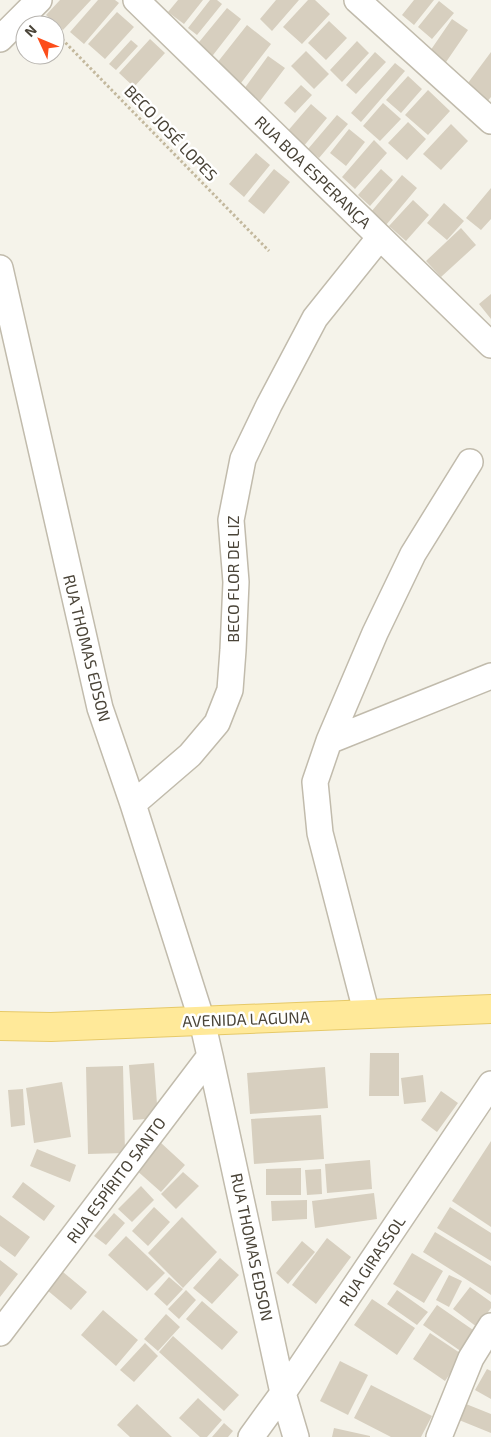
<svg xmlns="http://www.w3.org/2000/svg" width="491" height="1437" font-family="'Exo 2',sans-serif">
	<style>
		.building { fill: #d7cfbf }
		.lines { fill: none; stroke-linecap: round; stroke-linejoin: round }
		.minor-casing { stroke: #c1bbac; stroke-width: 28 }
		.major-casing { stroke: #e6c968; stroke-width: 30 }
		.path { stroke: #c3b89d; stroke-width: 3; stroke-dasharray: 2.5 2.5; stroke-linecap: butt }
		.minor { stroke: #fff; stroke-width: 25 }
		.major { stroke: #ffe999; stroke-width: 28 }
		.labels { text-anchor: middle; stroke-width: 5; stroke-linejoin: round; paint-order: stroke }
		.street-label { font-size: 16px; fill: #4a4438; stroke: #fff }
	</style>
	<rect width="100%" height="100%" fill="#f5f3ea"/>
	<path class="building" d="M60,0H91L63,30L46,15Z
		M98,0H115L119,3L84,44L70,32Z
		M178,0H203L184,24L168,12Z
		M210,0H217L222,4L197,35L188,28Z
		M276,0H299L272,31L260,19Z
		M308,0H315L330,14L302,44L283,27Z
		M414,0H434L414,25L402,15Z
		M439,1L454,13L432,39L418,27Z
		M227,8L241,19L210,59L195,47Z
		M117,12L134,27L105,59L88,44Z
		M452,19L468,30L444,65L428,54Z
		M329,21L347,38L326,60L308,43Z
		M247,25L271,44L241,83L217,63Z
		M150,39L165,53L134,87L119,73Z
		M131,40L138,46L116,70L109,64Z
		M357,41L369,53L342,82L330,70Z
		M306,51L329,74L314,89L291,66Z
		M375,52L386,62L356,94L346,85Z
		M491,52V97L486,103L465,87Z
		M268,56L285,68L260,101L244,89Z
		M395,63L405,71L361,122L351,113Z
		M408,76L422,89L401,113L386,100Z
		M301,85L312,95L295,113L284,103Z
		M428,90L450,111L428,135L405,115Z
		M383,103L401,119L380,141L363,126Z
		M311,104L327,118L303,147L286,133Z
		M337,115L348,124L319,158L308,149Z
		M408,122L426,139L407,160L388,143Z
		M451,124L468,141L441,170L423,154Z
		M349,129L365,142L346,166L330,153Z
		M374,140L387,153L355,189L342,177Z
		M256,153L270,165L244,197L229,184Z
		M274,169L290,182L264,214L248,201Z
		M381,169L393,180L370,206L358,195Z
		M402,175L417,188L386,225L371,212Z
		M491,188V219L481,230L466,218Z
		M413,200L429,215L406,241L389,226Z
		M444,203L464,221L447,240L427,223Z
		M461,228L476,245L441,277L426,261Z
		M491,294V319L479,304Z
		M370,1053H399V1096H369Z
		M154,1063L158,1118L133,1120L129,1065Z
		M123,1066L125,1153L88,1154L86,1067Z
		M325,1067L328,1108L250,1114L247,1073Z
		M423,1075L426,1102L404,1104L401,1078Z
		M62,1082L71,1137L34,1143L26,1088Z
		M23,1089L25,1125L11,1127L8,1090Z
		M441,1091L458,1103L437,1132L421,1120Z
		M321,1115L324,1159L254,1164L251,1119Z
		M491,1141V1227L452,1201Z
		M160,1142L185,1165L161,1192L135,1169Z
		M37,1149L76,1165L70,1182L30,1166Z
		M370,1160L372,1189L327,1193L325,1164Z
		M301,1168V1195H266V1169Z
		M321,1169L322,1194L307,1195L305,1170Z
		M183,1172L199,1186L176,1209L161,1194Z
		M23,1182L55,1206L44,1221L12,1197Z
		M141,1186L154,1200L132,1222L118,1209Z
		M374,1193L377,1219L315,1228L312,1201Z
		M307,1200V1219L272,1221L271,1201Z
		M154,1207L170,1222L148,1246L132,1231Z
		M450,1207L491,1233V1261L437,1228Z
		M114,1213L125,1223L106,1245L94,1236Z
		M0,1215L30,1237L15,1257L0,1246Z
		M182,1217L217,1252L183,1288L148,1253Z
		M435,1232L491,1266V1295L423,1252Z
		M126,1236L165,1273L147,1291L108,1255Z
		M327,1238L351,1257L316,1304L292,1285Z
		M302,1241L315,1252L288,1284L276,1273Z
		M412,1253L443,1271L424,1303L393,1284Z
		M220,1258L239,1275L212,1304L193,1288Z
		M0,1260L18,1274L0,1297Z
		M63,1272L87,1292L71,1310L47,1290Z
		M449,1275L462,1281L449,1307L436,1300Z
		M169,1277L183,1289L167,1306L154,1294Z
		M470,1287L491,1302V1308L477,1327L453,1309Z
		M186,1290L196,1300L179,1319L168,1309Z
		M397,1290L428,1312L417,1325L387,1304Z
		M372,1299L415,1328L397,1355L354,1325Z
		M202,1301L238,1332L222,1350L186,1319Z
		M437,1305L476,1332L462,1352L423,1325Z
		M103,1310L138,1340L116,1366L81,1335Z
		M166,1314L180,1327L158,1351L144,1339Z
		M430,1333L463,1355L445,1381L413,1359Z
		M173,1336L239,1395L224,1411L159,1352Z
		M145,1343L158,1356L134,1382L120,1370Z
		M340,1361L368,1375L348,1415L320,1401Z
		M487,1369L491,1371V1399L475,1390Z
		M371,1385L432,1416L421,1437H391L354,1418Z
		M198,1398L222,1420L207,1437H200L179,1418Z
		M137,1404L172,1437H130L117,1425Z
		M466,1404L491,1414V1433L459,1420Z
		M224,1423L233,1431L228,1437H212Z
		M334,1428L370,1436V1437H332Z"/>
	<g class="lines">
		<defs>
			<path id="minor" d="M136,0L491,345
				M357,0L491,121
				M0,39L39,0
				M0,268L100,708L133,804L202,1021L210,1056L0,1333
				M329,741L491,676
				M133,804L190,755L217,723L230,690L233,650L236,582L231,520L243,459L269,405L315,318L380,237
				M367,1015L320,833L315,782L329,741L375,633L413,554L470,462
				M210,1056L283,1393L296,1437
				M251,1437L283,1393L491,1084
				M439,1437L471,1358L491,1326"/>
			<path id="major" d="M0,1026L51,1027L491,1009"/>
		</defs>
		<use href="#minor" class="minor-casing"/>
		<use href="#major" class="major-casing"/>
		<path class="path" d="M55,32L269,251"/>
		<use href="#minor" class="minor"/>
		<use href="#major" class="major"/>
	</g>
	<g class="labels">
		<g class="street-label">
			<text transform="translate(171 133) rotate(46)" y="6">BECO JOSÉ LOPES</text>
			<text transform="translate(313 172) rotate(44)" y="6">RUA BOA ESPERANÇA</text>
			<text transform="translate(233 579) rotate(-90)" y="6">BECO FLOR DE LIZ</text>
			<text transform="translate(87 648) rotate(76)" y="6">RUA THOMAS EDSON</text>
			<text transform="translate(246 1019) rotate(-2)" y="6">AVENIDA LAGUNA</text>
			<text transform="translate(116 1180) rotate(-53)" y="6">RUA ESPÍRITO SANTO</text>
			<text transform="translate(252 1247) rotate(78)" y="6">RUA THOMAS EDSON</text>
			<text transform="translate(372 1261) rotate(-56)" y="6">RUA GIRASSOL</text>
		</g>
	</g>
	<g transform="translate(40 40) rotate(314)"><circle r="24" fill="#ffffff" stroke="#b7b4af"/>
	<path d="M0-4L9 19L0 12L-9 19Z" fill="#fc4d1a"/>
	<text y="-8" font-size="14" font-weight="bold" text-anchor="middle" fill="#4a4438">N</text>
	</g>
</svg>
